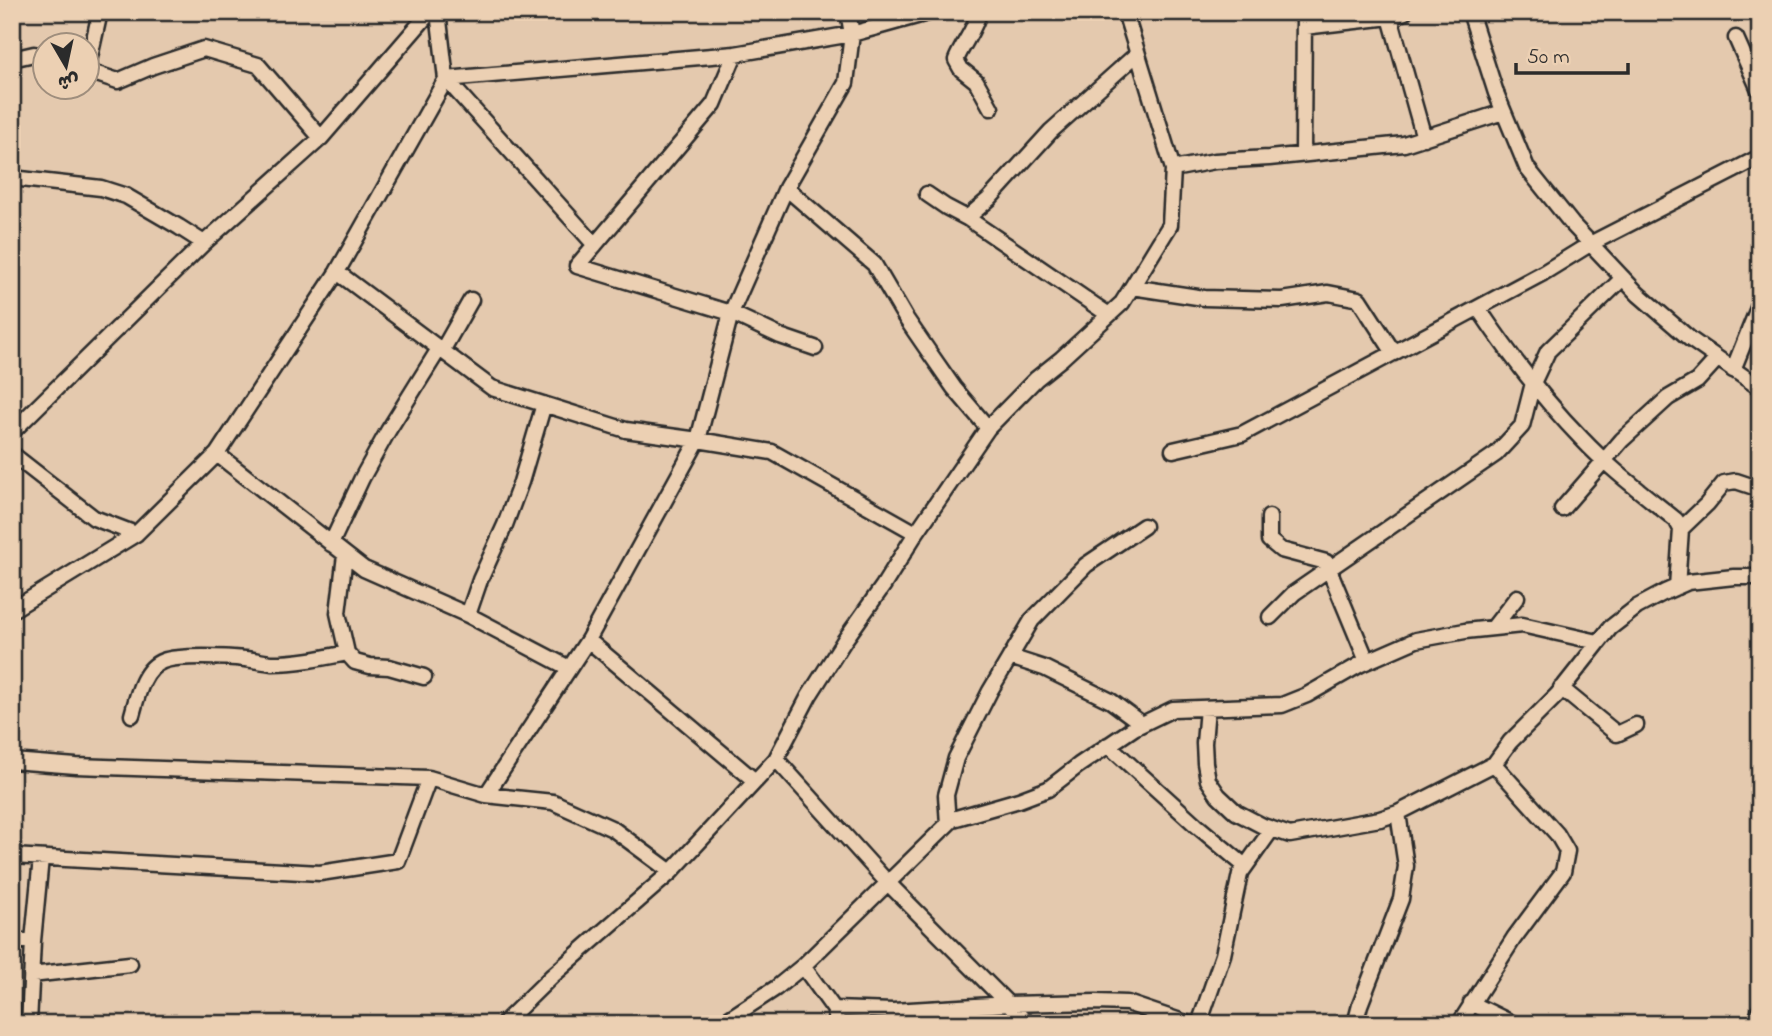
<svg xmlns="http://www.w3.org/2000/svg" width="1772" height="1036" font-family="'Indie Flower','Playpen Sans Arabic',sans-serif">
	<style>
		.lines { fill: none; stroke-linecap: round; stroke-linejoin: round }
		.street-casing { stroke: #2b2b2b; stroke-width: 19 }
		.street { stroke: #ecd0b3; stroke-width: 14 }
	</style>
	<rect width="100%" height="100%" fill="#e4c9ae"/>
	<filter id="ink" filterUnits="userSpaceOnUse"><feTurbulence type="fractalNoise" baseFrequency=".0143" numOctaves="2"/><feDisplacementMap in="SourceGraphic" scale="14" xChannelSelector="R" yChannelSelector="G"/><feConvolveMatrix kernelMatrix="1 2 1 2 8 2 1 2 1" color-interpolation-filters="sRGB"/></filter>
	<g filter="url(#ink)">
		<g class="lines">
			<defs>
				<path id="street" d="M979,12C975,30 963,43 956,60L961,69L976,81L991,108
					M1470,12L1496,93L1527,168L1572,224L1638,294L1690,339L1760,388
					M1390,17L1424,138
					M1304,27L1390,17L1405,12
					M1736,38L1760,92
					M735,54L714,104L577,266L731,313L780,336L815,348
					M12,59L34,54L46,58
					M88,66L100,12
					M88,71L118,81L153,66L204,49L258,65L321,138
					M446,79L735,54L852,34L931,12
					M446,79L595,245
					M1303,154L1304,12
					M1173,169L1215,161L1269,158L1404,144L1503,112
					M12,178L101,188L126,196L179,227L204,243
					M786,188L874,264L905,317L929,352L954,388L988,428
					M927,194L946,207L967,218L1109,315
					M967,218L989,199L1051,131L1137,54
					M337,272L492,388L626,430L698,440L772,452L916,533
					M1132,287L1204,298L1282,300L1328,293L1359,299L1394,353
					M1478,308C1509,354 1543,399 1582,439C1610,469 1644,494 1676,520L1681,529L1677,587
					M442,351L471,300
					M1733,370L1760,303
					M12,432L204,243L321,138L430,12
					M1173,450L1242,434L1543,273L1590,244L1760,157
					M12,454L94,518L136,534
					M217,454L364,569L468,615L569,668
					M1562,509L1622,440L1668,398L1697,381L1717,359
					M1269,517V540L1281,550L1326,562L1367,661
					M1681,529L1707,504L1724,483L1736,481L1760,489
					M331,544L362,478L388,431L439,349
					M345,555L338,613L347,653L355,662L370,666L389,667L424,677
					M12,610L136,534L217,454L337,272L446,79L438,12
					M468,615L480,580L505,525L521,482L544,404
					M1270,617L1294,593L1496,454L1522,426L1533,383L1548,351L1623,278
					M1493,628L1517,597
					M588,640L755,781
					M1010,657L1044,668L1111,701L1142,724
					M1561,688L1617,734L1636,725
					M1207,708L1204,743L1205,763L1208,780L1218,795L1236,812L1263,826L1290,835L1380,819L1398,813L1494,764L1510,742L1557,695L1610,628L1637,607L1665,592L1688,582L1734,577H1760
					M132,715C137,697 143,668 163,661C178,655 228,657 245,659C254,660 263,662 272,663C298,663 322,658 347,653
					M1108,745L1196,825L1245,866
					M776,759L887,882L1028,1024
					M12,761L76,766L429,778L486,795L553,802L613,829L671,872
					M486,795L588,640L698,440L731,313L786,188L846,83L852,34L848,12
					M948,824L946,795L956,758L990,691L1032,620L1086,565L1144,526
					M12,856L320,873L398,861L429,778
					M12,941H33
					M803,966L834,1009L838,1024
					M31,975L130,964
					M1471,1003L1514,1024
					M834,1009L893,1011L1009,1004L1096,1002L1127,1003L1189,1024
					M29,1024L33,941L41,858
					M503,1024L551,977L671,872L776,759L809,696L844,641L883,586L916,533L988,428L1036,379L1061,359L1122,303L1132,287L1170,225L1173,169L1125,12
					M721,1024L776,988L803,966L953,819L1019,800L1048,789L1079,765L1134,728L1173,709L1282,705L1307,695L1361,664L1416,640L1465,631L1522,625L1598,642
					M1199,1024L1223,955L1240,874L1272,829
					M1355,1024L1360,1005L1401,899L1406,866L1398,813
					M1459,1024L1514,938L1563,872L1567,851L1557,834L1494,764
					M1755,1024L1760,1010"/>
			</defs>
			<use href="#street" class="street-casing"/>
			<use href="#street" class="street"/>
		</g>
	</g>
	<rect width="1772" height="1036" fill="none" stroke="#ecd0b3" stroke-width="42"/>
	<rect x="21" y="21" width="1730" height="994" fill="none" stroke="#2b2b2b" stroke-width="2.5" filter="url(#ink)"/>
	<g transform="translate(66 66) rotate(171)"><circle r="33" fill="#ecd0b3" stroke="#9f8e7d" stroke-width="2"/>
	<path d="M0-5L12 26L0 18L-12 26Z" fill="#2b2b2b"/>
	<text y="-10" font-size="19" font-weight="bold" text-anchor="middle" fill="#2b2b2b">ش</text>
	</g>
	<path d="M1516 63v10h112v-10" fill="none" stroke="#2b2b2b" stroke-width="3.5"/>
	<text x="1527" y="63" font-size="21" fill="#2b2b2b" stroke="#ecd0b3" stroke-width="5" paint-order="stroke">50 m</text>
</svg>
